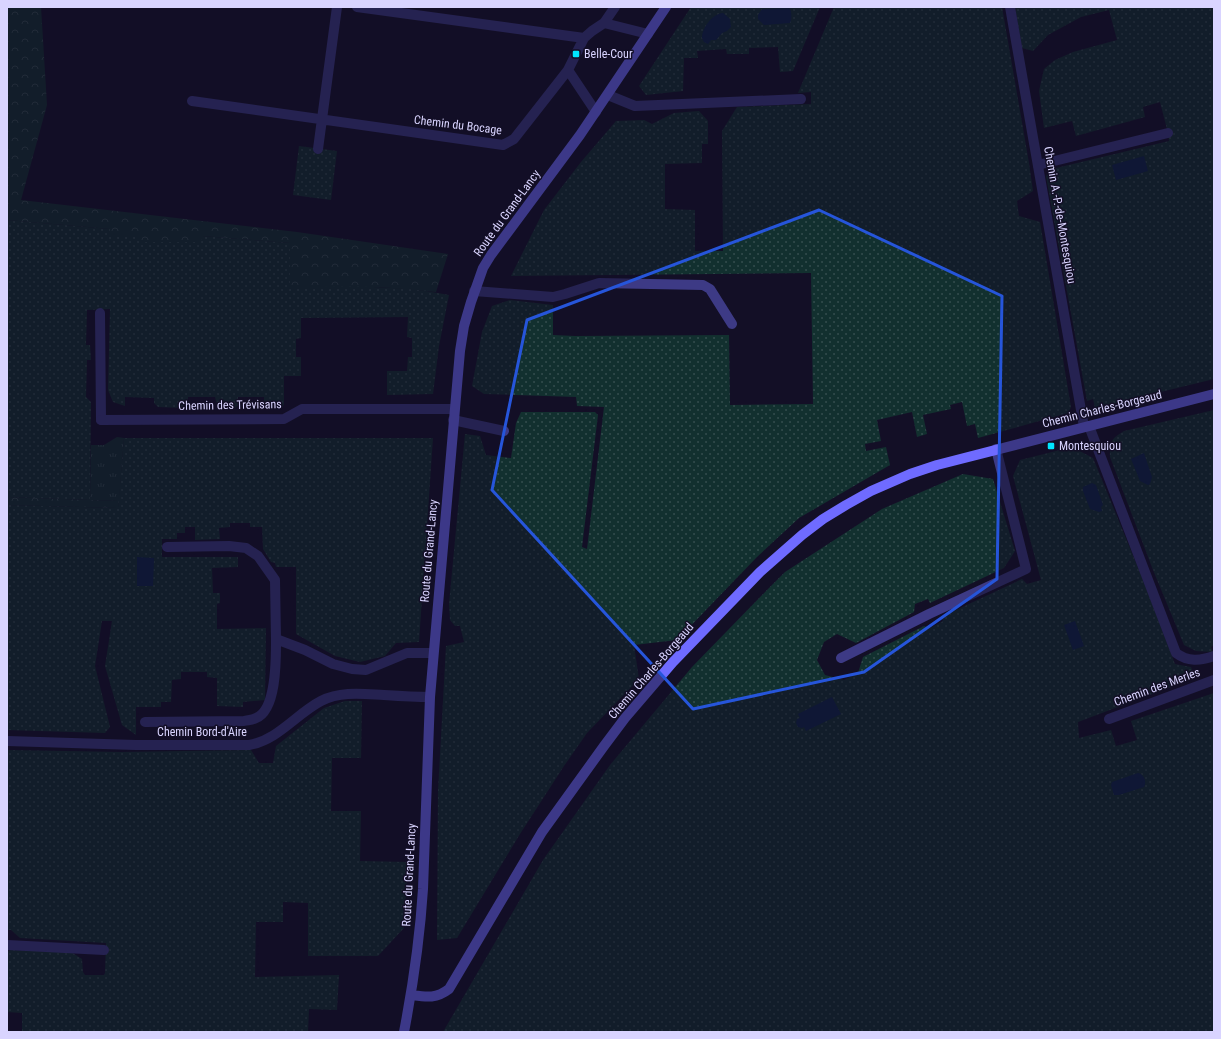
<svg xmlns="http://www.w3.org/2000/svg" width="1221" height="1039" font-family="'Roboto Condensed',sans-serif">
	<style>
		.grass { fill: url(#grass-tufts) }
		.forest { fill: url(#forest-crowns) }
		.park { fill: url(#park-dots) }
		.water { fill: #0c2248 }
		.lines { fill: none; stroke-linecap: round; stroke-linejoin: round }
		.lane { stroke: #3d3a85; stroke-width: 10 }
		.street { stroke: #3d3a85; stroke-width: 10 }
		.secondary { stroke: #6f6bff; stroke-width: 10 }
		.marked { fill: none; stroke: #2655da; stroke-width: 3; stroke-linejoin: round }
		.poi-dot { fill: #00e5ff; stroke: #130f26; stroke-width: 1.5 }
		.labels { text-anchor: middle; stroke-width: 3; stroke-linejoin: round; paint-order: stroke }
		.poi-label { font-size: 12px; fill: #d9d4ff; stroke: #130f26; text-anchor: start }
		.street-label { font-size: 12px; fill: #d9d4ff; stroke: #130f26 }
	</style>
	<defs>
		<pattern id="grass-tufts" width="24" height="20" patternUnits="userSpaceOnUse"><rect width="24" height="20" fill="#12302f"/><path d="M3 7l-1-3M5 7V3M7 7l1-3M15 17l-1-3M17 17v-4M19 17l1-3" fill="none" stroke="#344d4e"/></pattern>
		<pattern id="forest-crowns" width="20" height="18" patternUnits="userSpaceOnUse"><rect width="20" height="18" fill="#12302f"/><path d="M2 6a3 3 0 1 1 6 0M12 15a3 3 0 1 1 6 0" fill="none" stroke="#344d4e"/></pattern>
		<pattern id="park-dots" width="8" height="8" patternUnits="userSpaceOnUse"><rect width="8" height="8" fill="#12302f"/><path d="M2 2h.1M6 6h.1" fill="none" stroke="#344d4e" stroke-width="1.8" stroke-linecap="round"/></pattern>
	</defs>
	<rect width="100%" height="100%" fill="#130f26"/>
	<path class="grass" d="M117,437L124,438L119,501L90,500L91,445H104Z"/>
	<path class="forest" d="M7,7H41L47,105L21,200L297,232L448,254L436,292L380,287H290V243L202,236V242H139V236H110V229L7,220Z
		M7,497L119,501L118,508L7,505Z"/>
	<path class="park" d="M691,7H820L793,71L780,72L778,47L749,48V54H727L726,49L697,51L698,58H684L683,91L646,95L639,86Z
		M834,7H1002L1029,163L1033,191L1017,201L1019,216L1040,222L1071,407L1068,413L978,438L975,424L967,426L962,402L950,405L951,409L923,415L927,434L917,437L912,412L877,420L881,441L865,444L866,451L886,447L890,465L799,518L757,557L677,640L634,645L639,679L587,733L564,766L520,834L457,938L437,940L438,791L446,646L464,642L460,626H455L450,620L449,604L465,434L480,436L486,455L511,458L516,423L521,412H595L598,415L582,547L587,549L604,407L577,406L576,397L484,394L472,386L482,332L492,306L510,300L553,305V335L575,336L729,335L730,405L813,404L811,273L511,276L544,210L581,162L616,121L644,120L652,124L674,113L699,111L708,121V144H702V163L665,164V209L695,210V251H723L722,131L737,107L811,104V92L798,93Z
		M1015,7H1214V379L1095,408L1093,399L1087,401L1046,176L1052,169L1169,141L1168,133L1160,102L1143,107L1145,117L1076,136L1072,121L1044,128L1039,91L1044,69L1055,60L1073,52L1117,40L1109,10L1081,17L1048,35L1033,51L1022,48Z
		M299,146L337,151L331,200L293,195Z
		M7,220L110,229V236H139V242H201L202,236L290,243V287C343,287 397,284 449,295L439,346L433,394L387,395V371H407L408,357H412V338L407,337L408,317L301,318V338L296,339V357H301V376H284V404L282,408H268L264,403V397H238V405L234,409H218L215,397H188V405L184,408L158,407L154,403V398L125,397V406L113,402L108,390L110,309L87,310L86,345H90L91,360H87L86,397L91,402L90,500L7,497Z
		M1214,410V645L1211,647L1213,652L1196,651L1184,645L1153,570L1110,457C1110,441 1111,439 1124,431Z
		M124,438H433L419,642L396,643L385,656L360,662L335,656L296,634V567H276L275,563L271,562L263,549L262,527H250V523H230V527L219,528L220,539L195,540V527H185V533H177V539H162V557H238V567L212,568L213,593H220V603L217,604V629L266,628L265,700L243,702V707L217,706V678L207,677V672H181V679L172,680L171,702H161V707H136V735L122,725L105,666L112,621H102L95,666L110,727L105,733L7,730V505L118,508Z
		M1072,447L1093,458L1141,575L1175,664L1191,667L1195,678L1078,722L1079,738L1111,730L1116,746L1137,740L1131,721L1214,693V1032H443L543,860L610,765L692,667L767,590L785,572L882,509L963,474L993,479L1015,551L1004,568L930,603L928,599L915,604L914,612L856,643L837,634L824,642L817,660L825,675L844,680L858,673L863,657L924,626L930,628L943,621L941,617L1022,579L1027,584L1041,580L1013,476L1020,460Z
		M345,701H362L361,758H332L331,811H361L360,861L408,862L404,928L378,956H308V903L283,902V922H256L255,977L339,975L337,1010L309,1009L308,1032H22V1013L7,1012V952L10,950L71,952L82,959L83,972L85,975H104L105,973L106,943L20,938L11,930H7V750L121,752L251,750L259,763H273L276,746L324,708Z"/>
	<path class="water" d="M789,8C792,10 792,19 790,23L764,25L758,19V15L762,9Z
		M723,13L730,19L731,27L727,31L722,33L716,40H711L708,44L704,42L702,38C702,28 712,14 723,13Z
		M1144,156L1148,171L1116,180L1112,165Z
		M1144,453L1152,477L1150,484L1148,485L1140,481L1131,459Z
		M1092,483L1096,485L1103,505L1101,507L1102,511L1099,512L1090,509L1083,491V487Z
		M137,557L154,558L153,586H137Z
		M1075,621L1084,646L1073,650L1064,625Z
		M832,697L841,714L806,731L804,727L802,728L798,727L796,723L797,719L800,718L798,714Z
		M1138,773C1144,774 1147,782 1144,787L1119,795H1114L1111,785L1112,782Z"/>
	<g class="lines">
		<path class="lane" d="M608,95L635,106L801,99
			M1038,165L1168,133
			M474,291L553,297L565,294L599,283L703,285L710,289L732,324
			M100,313L101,420
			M453,420L504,431
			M1089,426L1176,653C1188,662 1200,661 1214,656
			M167,547L229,546L246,548L258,556L275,580L276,639L305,650L333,664L352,669L366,670L407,653H433
			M145,722L244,721C248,720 253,720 256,718C277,710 276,658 276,639
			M7,945L104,950"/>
		<path class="street" d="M357,7L584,38
			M1010,7L1084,427
			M604,23L648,34
			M568,70L596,112
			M192,101L503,145L514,139L568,70L584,38L592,31L604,23L615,7
			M318,149L337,7
			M101,420L284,419L302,409H454
			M841,658L929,614L1026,569L996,449
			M1109,719L1214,680
			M7,741L136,745H249C278,740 296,714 321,701C341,691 363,694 384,695C399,696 414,697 430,697"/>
		<path class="secondary" d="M411,995C426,997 436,999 449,989L542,832L604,746L625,718L673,662L760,572L802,535L823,519L846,505L871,491L910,474L937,465L1214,394
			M404,1032C413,985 420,937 423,889L430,697L460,351L464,326L471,302L483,268L491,255L580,135L666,7"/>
	</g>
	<path d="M0 0H1221V1039H0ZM819,210L1002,296L997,579L864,672L693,709L492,490L527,320Z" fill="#130f26" fill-opacity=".55" fill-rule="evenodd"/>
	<path class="marked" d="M819,210L1002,296L997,579L864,672L693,709L492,490L527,320Z"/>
	<g class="poi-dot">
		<rect x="572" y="50" width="8" height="8" rx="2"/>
		<rect x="1047" y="442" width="8" height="8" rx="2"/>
	</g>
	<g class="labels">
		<g class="poi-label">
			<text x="584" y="58">Belle-Cour</text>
			<text x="1059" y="450">Montesquiou</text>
		</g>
		<g class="street-label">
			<text transform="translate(458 125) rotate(7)" y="4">Chemin du Bocage</text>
			<text transform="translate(507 213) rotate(-54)" y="4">Route du Grand-Lancy</text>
			<text transform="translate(1060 215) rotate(80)" y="4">Chemin A.-P.-de-Montesquiou</text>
			<text transform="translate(230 405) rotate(-1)" y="4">Chemin des Trévisans</text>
			<text transform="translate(1102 409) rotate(-14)" y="4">Chemin Charles-Borgeaud</text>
			<text transform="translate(429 551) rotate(-85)" y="4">Route du Grand-Lancy</text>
			<text transform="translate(651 671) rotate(-49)" y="4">Chemin Charles-Borgeaud</text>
			<text transform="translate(1157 687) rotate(-20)" y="4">Chemin des Merles</text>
			<text x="202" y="736">Chemin Bord-d'Aire</text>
			<text transform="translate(409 875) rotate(-87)" y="4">Route du Grand-Lancy</text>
		</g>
	</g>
	<rect width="1221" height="1039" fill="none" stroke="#d9d4ff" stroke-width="16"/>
</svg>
